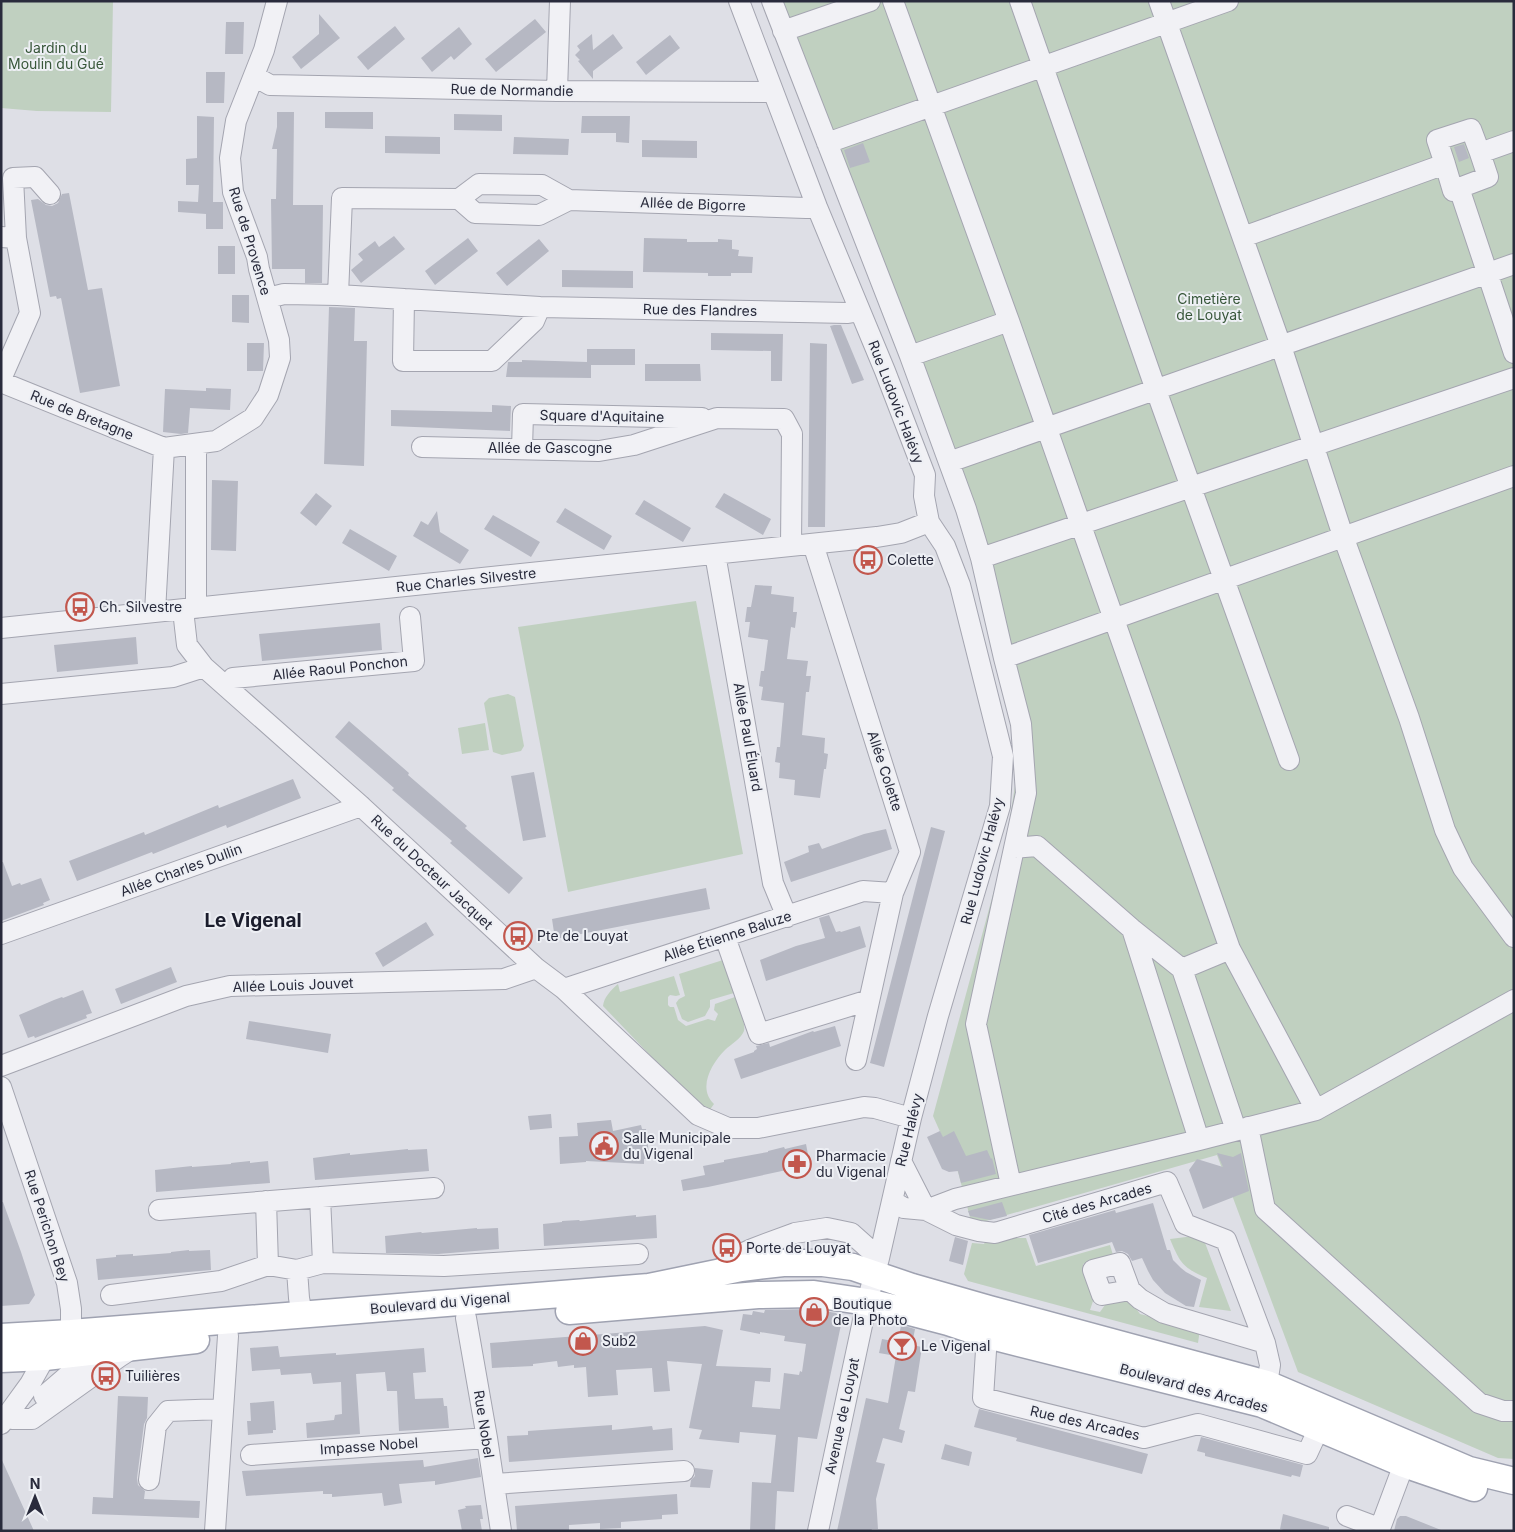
<svg xmlns="http://www.w3.org/2000/svg" width="1515" height="1532" font-family="Inter,sans-serif">
	<style>
		.green { fill: #c0d0c0 }
		.building { fill: #b6b8c3 }
		.lines { fill: none; stroke-linecap: round; stroke-linejoin: round }
		.minor-casing { stroke: #a4a5b0; stroke-width: 22 }
		.major-casing { stroke: #9fa2b1; stroke-width: 29 }
		.minor { stroke: #f1f1f5; stroke-width: 20 }
		.major { stroke: #fff; stroke-width: 26 }
		.labels { text-anchor: middle; stroke-width: 4; stroke-linejoin: round; paint-order: stroke }
		.park-label { font-size: 14px; fill: #375639; stroke: #edeff4 }
		.street-label { font-size: 14px; fill: #292b3c; stroke: #edeff4 }
		.poi-label { font-size: 14px; fill: #292b3c; stroke: #edeff4; text-anchor: start }
		.district-label { font-size: 19px; font-weight: bold; fill: #1b1d2d; stroke: #edeff4 }
	</style>
	<rect width="100%" height="100%" fill="#dedfe6"/>
	<path class="green" d="M1,1H113L111,112L37,111L1,108Z
		M763,1H1514V1459L1498,1458L1298,1372L1217,1155L972,1225L958,1172L933,1116L1005,850L1016,779L1014,740L964,518Z
		M696,601L743,854L568,892L518,627Z
		M508,694L515,697L524,746L521,751L502,755L493,752L484,703L489,698Z
		M485,723L489,750L462,754L458,728Z
		M723,960L734,993L710,1000V1007L705,1016L688,1022L682,1019L676,1003L679,999L685,996L679,974Z
		M674,976L680,995L676,996L670,995L668,997V1005L670,1007H674L678,1020L686,1026L708,1019L715,1021L718,1014L714,1010L715,1004L735,997C738,1005 746,1023 744,1031C741,1039 731,1044 725,1050C712,1063 697,1088 714,1104L709,1111L691,1098L603,1006C604,997 611,990 618,984L620,992Z
		M1202,1235L1231,1311L1199,1307L1207,1278C1183,1268 1180,1263 1170,1239Z
		M987,1238H1026L1036,1266L1110,1245L1113,1255L1083,1264L1094,1298L1090,1310L1100,1312L1105,1305L1128,1297L1140,1314L1200,1329L1198,1343L968,1281L964,1274L972,1243L984,1244Z"/>
	<path class="building" d="M319,14L340,38L301,69L292,57L319,34Z
		M535,19L546,32L496,72L485,59Z
		M226,22H244L243,54H225Z
		M395,26L405,39L368,70L357,57Z
		M459,27L472,44L454,60L451,56L432,72L421,58Z
		M592,34L593,50L613,34L623,48L593,71V79L578,61L580,60L575,55L580,50L577,46Z
		M670,35L680,48L646,75L636,62Z
		M206,72H225L224,103H206Z
		M277,112H294L293,205H323L322,283H305V269H272L271,199H276L277,149H272L277,127Z
		M325,112H373V129L325,128Z
		M454,114L502,115V131L454,130Z
		M197,116L214,117L213,202H223V229H206V214L178,212V201L198,202L199,185H186V159L197,158Z
		M582,116H630L629,143L616,142V133H581Z
		M385,136L440,137V154L385,153Z
		M514,137L569,139L568,155L513,154Z
		M642,140L697,141V158L642,157Z
		M863,143L870,162L850,168L844,150Z
		M1464,144L1469,158L1459,162L1454,147Z
		M69,193L88,290L102,288L120,386L80,393L61,298L57,299L56,296L50,297L31,200L38,199L46,205L52,206L58,203L62,194Z
		M394,236L405,249L361,283L351,270L363,260L358,254L375,241L379,247Z
		M468,238L478,251L435,285L425,271Z
		M644,238L687,239V242H718V239L732,240V249L739,250L738,256L753,257L752,273H731V276H708V273L643,272Z
		M539,239L549,251L507,286L496,273Z
		M218,246H235V274H218Z
		M562,270L633,271V288L562,287Z
		M232,295H249V323L232,322Z
		M329,307L355,308L354,341H367L364,466L324,464Z
		M834,325H841L864,380L852,384L830,326Z
		M711,333L783,334L782,381H771V351L711,350Z
		M247,343H264L263,371H247Z
		M810,343L827,344L825,527H808Z
		M587,349H635V365H591V378L506,377L508,362H522V360L587,362Z
		M645,364H700L701,381H645Z
		M206,388L231,389L230,410L190,408L188,433L181,434L163,432L165,389L206,391Z
		M492,405L511,406L510,431L391,426V410L492,412Z
		M212,480L238,481L236,551L211,550Z
		M316,493L332,506L316,526L300,513Z
		M724,493L771,519L763,535L715,507Z
		M644,500L691,528L683,542L635,514Z
		M565,508L612,536L604,550L556,522Z
		M437,511L440,532L469,550L460,564L413,536L421,521L428,525Z
		M493,515L540,542L531,557L484,529Z
		M350,529L397,556L389,571L342,543Z
		M755,585L772,586L771,594L794,597L793,612H797L795,628L791,627L787,659L808,661L806,676H811L809,692H806L802,735L825,738L824,753L828,754L826,769H824L820,798L794,795L795,780L779,778L780,763L775,762L777,747H780L784,703L761,700L763,687L759,686L761,671H764L768,640L748,637L750,622H745L747,607H751Z
		M380,623L382,650L262,661L259,634Z
		M136,637L138,664L57,672L54,645Z
		M349,721L409,773L408,775L467,826L465,828L523,878L509,894L450,843L452,841L392,790L394,788L335,737Z
		M534,772L546,837L523,841L511,776Z
		M293,779L301,798L227,828L226,825L153,854L152,852L77,881L69,861L144,832L145,835L218,805L219,808Z
		M931,827L945,831L884,1067L870,1063Z
		M886,829L892,849L791,882L784,862L809,852L808,846L819,843L822,849L864,834Z
		M1,862H3L12,886L20,883L21,885L41,878L50,900L43,903L44,905L1,921Z
		M706,888L710,909L555,939L552,919Z
		M829,915L836,932L840,931L841,932L860,926L866,947L766,981L760,960L796,946L825,938L819,918Z
		M426,922L434,935L383,967L375,953Z
		M171,967L177,982L121,1004L115,989Z
		M83,990L92,1013L86,1015L87,1018L35,1038L34,1036L28,1038L19,1015L54,1000L62,997L63,998Z
		M249,1021L331,1034L328,1053L246,1039Z
		M835,1026L841,1046L741,1079L734,1059L754,1052V1051L757,1049L756,1046L769,1043L770,1047L813,1031L814,1032Z
		M551,1114L552,1128L530,1130L528,1116Z
		M611,1120L613,1131L641,1125L642,1129H646L649,1155H647V1159H644V1164L586,1161V1162L560,1164L559,1137L578,1136L577,1123Z
		M940,1131L943,1137L954,1131L966,1156L987,1150L991,1159L992,1158L996,1174L961,1183L958,1171L949,1172L942,1169L927,1137Z
		M806,1144L810,1165L708,1187L683,1191L681,1180L705,1175L703,1166L724,1162V1160L768,1152V1151L784,1147L785,1149Z
		M408,1149V1150L427,1149L429,1171L315,1180L313,1158L350,1153V1155Z
		M1217,1153L1233,1157L1241,1153L1249,1191L1203,1209L1189,1170L1197,1159L1223,1167Z
		M250,1161V1163L268,1161L270,1183L156,1192L155,1170L192,1166V1167L231,1164V1163Z
		M1,1202H3L21,1252L35,1295L29,1304L1,1306Z
		M1002,1202L1007,1216L990,1220L970,1216L968,1211Z
		M1153,1203L1167,1250H1170L1173,1260L1181,1268L1186,1272L1201,1280L1194,1307L1186,1306L1165,1293L1153,1280L1148,1271L1142,1258L1132,1261L1128,1254L1122,1251L1116,1252L1112,1242L1038,1263L1029,1235L1115,1210L1116,1213Z
		M636,1215V1217L656,1215L657,1238L544,1246L543,1224L562,1222V1221L579,1220L580,1221Z
		M477,1228V1229L498,1228L499,1249L438,1254L386,1253L385,1236L421,1232L422,1233Z
		M955,1237L968,1241L963,1265L949,1261Z
		M189,1250V1251L210,1250L211,1270L98,1280L96,1259L116,1257V1255L133,1254V1256L171,1253V1252Z
		M813,1309L836,1313L842,1320L817,1439L798,1437L794,1492L777,1491L775,1531H750L752,1482L771,1483L776,1435L740,1432L739,1443L699,1439L702,1430L689,1428L702,1364L667,1361L670,1391L654,1392L652,1368L616,1370L618,1395L588,1397L586,1367L574,1368V1365L558,1367L557,1361L533,1364V1366L492,1368L490,1343L705,1326L723,1330L716,1366L771,1368L770,1382L755,1381L752,1407L780,1409L784,1373L799,1375L800,1371L802,1372L806,1344L784,1341L785,1336L760,1332V1334L740,1330L743,1314L752,1315L753,1311L764,1313L765,1310Z
		M901,1325L915,1329L912,1345L922,1347L915,1392L908,1391L899,1429L905,1431L902,1443L883,1438L876,1462L885,1464L876,1499L878,1529H872L871,1531H837L866,1398L888,1403L896,1356L879,1353L882,1339L898,1342Z
		M278,1346L280,1358V1357L336,1353V1355L424,1348L426,1372L413,1373L415,1399L443,1398L444,1406H447L449,1428L399,1431L397,1391H387L385,1372L356,1374L360,1434L307,1438L306,1423L334,1420L335,1415L342,1414L341,1382L313,1384L311,1373L281,1375L280,1369L252,1371L250,1348Z
		M118,1396L148,1397L147,1418L144,1424L137,1478L138,1485L145,1491L144,1499L200,1501L199,1518L92,1514L93,1497L113,1498Z
		M274,1401L276,1430H273V1433L248,1435L247,1421H251L250,1403Z
		M979,1409L1148,1454L1142,1474L1016,1441L1017,1438L974,1427Z
		M612,1425V1430L652,1426L653,1430L672,1428L673,1450L509,1462L507,1436L528,1435V1431Z
		M1201,1437L1303,1465L1300,1477L1292,1475L1291,1477L1205,1456V1453L1197,1451Z
		M945,1444L972,1452L969,1466L941,1459Z
		M1,1458L34,1531H1Z
		M478,1458L481,1477L435,1485V1481L399,1484L402,1503L384,1506L382,1493L332,1497V1494H323V1491L246,1496L242,1471L423,1460L424,1467Z
		M695,1468L713,1470L710,1488L690,1487L691,1480L695,1476Z
		M677,1494L678,1514L662,1515V1519L621,1522V1528L600,1529V1523L569,1525V1531H517L515,1506Z
		M481,1505L483,1519H480L482,1531H462L458,1510L466,1508L465,1506Z
		M1283,1514L1329,1527V1531H1287L1280,1529Z
		M1400,1516H1406L1441,1530V1531H1394L1397,1519Z"/>
	<g class="lines">
		<defs>
			<path id="minor" d="M739,1L817,207L885,371L925,475L924,496L929,522L945,546L960,585L1003,756L1000,806L938,1016L911,1118L879,1258L867,1302L818,1531
				M772,1L910,356L1009,321
				M893,1L1009,321L1230,949L1316,1110
				M1020,1L1156,390L1289,760
				M1159,1L1281,346L1343,536L1409,718L1445,830L1463,868L1514,937
				M783,31L870,1
				M254,76L270,85L557,91L773,92
				M557,91L560,1
				M827,143L1228,1
				M1445,164L1437,140L1471,129L1480,153
				M1459,188L1488,177L1480,153L1514,141
				M459,199L475,213L539,215L569,200L806,208L817,207
				M459,199L479,184L542,185L569,200
				M1,237L16,238L30,313L1,379
				M1243,237L1445,164L1453,191L1459,188L1514,353
				M16,238L13,178L35,177L50,194
				M338,295L404,299
				M268,298L284,294L338,295L342,198L459,199
				M540,307L534,321L492,361H403L404,299L540,307L848,313L860,311
				M910,356L966,509L981,558L1004,658L1021,724L1026,793L976,1024L1011,1185
				M1,382L164,448L216,441L253,418L268,395L280,358L279,340L259,269L257,257L233,192L230,158L236,121L264,50L277,1
				M196,444V608
				M422,447L599,451L634,445L717,418L784,419L792,434L791,546
				M522,449L523,414L702,418
				M949,462L1514,264
				M813,544L910,852L893,893L856,1060
				M715,554L773,883L787,917
				M981,558L1514,378
				M183,610L187,645L204,667L361,806L536,968L564,989L698,1115L728,1128H758L864,1107L875,1108L911,1118
				M155,612L164,448
				M1,628L877,537L901,533L929,522
				M1004,658L1514,476
				M227,687L233,678L414,661L410,617
				M1,694L173,677L204,667
				M1014,848L1037,846L1132,929L1182,969L1230,949
				M1132,929L1199,1140
				M1,934L361,806
				M725,937L759,1034L869,1000
				M1182,969L1236,1130
				M564,989L863,891L893,893
				M1,1066L186,996L230,986L504,979L536,968
				M1,1087L67,1283L71,1309V1333L45,1357L30,1384L1,1424
				M1248,1127L1265,1209L1479,1403L1503,1411H1514
				M901,1161L926,1210
				M320,1197L323,1263
				M266,1201L268,1265
				M892,1201L904,1208L926,1210L956,1225L979,1231L995,1233L1167,1182L1185,1224L1226,1240L1265,1343L1270,1365L1267,1384
				M159,1210L434,1188
				M926,1210L955,1199L1199,1140L1316,1110L1514,1000
				M297,1270L299,1298L302,1314
				M717,1273L735,1257L752,1249L795,1233L827,1228L851,1233L879,1258
				M1130,1290L1102,1295L1093,1270L1120,1263L1130,1290L1140,1299L1164,1313L1265,1343
				M111,1295L221,1281L268,1265L297,1270L323,1263L444,1266L638,1254
				M466,1318L487,1438L501,1531
				M987,1335L983,1398L1144,1438L1198,1424L1307,1454L1319,1428
				M44,1396L95,1352
				M12,1419H32L119,1357L133,1348
				M251,1455L487,1438
				M149,1480L156,1426L168,1411L223,1409
				M494,1484L684,1471
				M1347,1516L1379,1528
				M215,1531L228,1336
				M1379,1531L1404,1464"/>
			<path id="major" d="M569,1311L758,1295L814,1294L867,1302L906,1311L948,1322L987,1335L1262,1404L1404,1464L1474,1488
				M1,1337L71,1333L649,1287L741,1268L783,1263H823L853,1267L912,1287L989,1309L1267,1384L1469,1470L1514,1481
				M1,1359L45,1357L196,1340"/>
		</defs>
		<use href="#minor" class="minor-casing"/>
		<use href="#major" class="major-casing"/>
		<use href="#minor" class="minor"/>
		<use href="#major" class="major"/>
	</g>
	<defs>
		<symbol id="bus-ring" viewBox="-11 -11 22 22"><circle r="9.5" fill="#edeff4" stroke="#c2574d" stroke-width="1.5"/><path d="M-5-6H5V4H4V6H2V4H-2V6H-4V4H-5ZM-3.5-4V0h7V-4ZM-3.5 1.2v1.5H-2V1.2ZM2 1.2v1.5H3.5V1.2Z" fill="#c2574d"/></symbol>
		<symbol id="civic-ring" viewBox="-11 -11 22 22"><circle r="9.5" fill="#edeff4" stroke="#c2574d" stroke-width="1.5"/><path d="M-.6-6.5H3V-4.5H.6V-3L4-1V1h2V6H-6V1h2V-1L-.6-3ZM-1.2 2.5V6h2.4V2.5Z" fill="#c2574d"/></symbol>
		<symbol id="pharmacy-ring" viewBox="-11 -11 22 22"><circle r="9.5" fill="#edeff4" stroke="#c2574d" stroke-width="1.5"/><path d="M-2-6h4v4h4v4h-4v4h-4v-4h-4v-4h4Z" fill="#c2574d"/></symbol>
		<symbol id="shop-ring" viewBox="-11 -11 22 22"><circle r="9.5" fill="#edeff4" stroke="#c2574d" stroke-width="1.5"/><path d="M-5-2.5h2.3a2.7 3.5 0 0 1 5.4 0H5L5.5 6h-11ZM-1.5-2.5h3a1.5 2.3 0 0 0-3 0Z" fill="#c2574d"/></symbol>
		<symbol id="bar-ring" viewBox="-11 -11 22 22"><circle r="9.5" fill="#edeff4" stroke="#c2574d" stroke-width="1.5"/><path d="M-6-5H6L.8 .8V4.5H3.5V6h-7V4.5H-.8V.8Z" fill="#c2574d"/></symbol>
	</defs>
	<g fill-rule="evenodd">
		<use href="#bus-ring" x="852" y="544" width="32" height="32"/>
		<use href="#bus-ring" x="64" y="591" width="32" height="32"/>
		<use href="#bus-ring" x="502" y="920" width="32" height="32"/>
		<use href="#civic-ring" x="588" y="1130" width="32" height="32"/>
		<use href="#pharmacy-ring" x="781" y="1148" width="32" height="32"/>
		<use href="#bus-ring" x="711" y="1232" width="32" height="32"/>
		<use href="#shop-ring" x="798" y="1296" width="32" height="32"/>
		<use href="#shop-ring" x="567" y="1325" width="32" height="32"/>
		<use href="#bar-ring" x="886" y="1330" width="32" height="32"/>
		<use href="#bus-ring" x="90" y="1360" width="32" height="32"/>
	</g>
	<g class="labels">
		<g class="park-label">
			<text x="56" y="53">Jardin du<tspan x="56" dy="16">Moulin du Gué</tspan></text>
			<text x="1209" y="304">Cimetière<tspan x="1209" dy="16">de Louyat</tspan></text>
		</g>
		<g class="street-label">
			<text transform="translate(512 90) rotate(1)" y="5">Rue de Normandie</text>
			<text transform="translate(693 204) rotate(2)" y="5">Allée de Bigorre</text>
			<text transform="translate(250 241) rotate(73)" y="5">Rue de Provence</text>
			<text transform="translate(700 310) rotate(1)" y="5">Rue des Flandres</text>
			<text transform="translate(896 402) rotate(69)" y="5">Rue Ludovic Halévy</text>
			<text transform="translate(82 415) rotate(22)" y="5">Rue de Bretagne</text>
			<text transform="translate(602 416) rotate(1)" y="5">Square d'Aquitaine</text>
			<text x="550" y="453">Allée de Gascogne</text>
			<text transform="translate(466 580) rotate(-6)" y="5">Rue Charles Silvestre</text>
			<text transform="translate(340 668) rotate(-6)" y="5">Allée Raoul Ponchon</text>
			<text transform="translate(748 737) rotate(80)" y="5">Allée Paul Éluard</text>
			<text transform="translate(885 771) rotate(72)" y="5">Allée Colette</text>
			<text transform="translate(982 861) rotate(-75)" y="5">Rue Ludovic Halévy</text>
			<text transform="translate(181 870) rotate(-20)" y="5">Allée Charles Dullin</text>
			<text transform="translate(432 872) rotate(43)" y="5">Rue du Docteur Jacquet</text>
			<text transform="translate(727 936) rotate(-18)" y="5">Allée Étienne Baluze</text>
			<text transform="translate(293 985) rotate(-2)" y="5">Allée Louis Jouvet</text>
			<text transform="translate(909 1130) rotate(-76)" y="5">Rue Halévy</text>
			<text transform="translate(1097 1203) rotate(-16)" y="5">Cité des Arcades</text>
			<text transform="translate(47 1226) rotate(72)" y="5">Rue Perichon Bey</text>
			<text transform="translate(440 1303) rotate(-5)" y="5">Boulevard du Vigenal</text>
			<text transform="translate(1194 1388) rotate(15)" y="5">Boulevard des Arcades</text>
			<text transform="translate(842 1416) rotate(-78)" y="5">Avenue de Louyat</text>
			<text transform="translate(1085 1423) rotate(13)" y="5">Rue des Arcades</text>
			<text transform="translate(484 1424) rotate(81)" y="5">Rue Nobel</text>
			<text transform="translate(369 1446) rotate(-4)" y="5">Impasse Nobel</text>
		</g>
		<g class="poi-label">
			<text x="887" y="565">Colette</text>
			<text x="99" y="612">Ch. Silvestre</text>
			<text x="537" y="941">Pte de Louyat</text>
			<text x="623" y="1143">Salle Municipale<tspan x="623" dy="16">du Vigenal</tspan></text>
			<text x="816" y="1161">Pharmacie<tspan x="816" dy="16">du Vigenal</tspan></text>
			<text x="746" y="1253">Porte de Louyat</text>
			<text x="833" y="1309">Boutique<tspan x="833" dy="16">de la Photo</tspan></text>
			<text x="602" y="1346">Sub2</text>
			<text x="921" y="1351">Le Vigenal</text>
			<text x="125" y="1381">Tuilières</text>
		</g>
		<g class="district-label">
			<text x="253" y="927">Le Vigenal</text>
		</g>
	</g>
	<rect width="1515" height="1532" fill="none" stroke="#292b3c" stroke-width="5"/>
	<g transform="translate(35 1497)" stroke="#edeff4" stroke-width="4" paint-order="stroke">
	<path d="M0-4L9 19L0 12L-9 19Z" fill="#292b3c"/>
	<text y="-8" font-size="14" font-weight="bold" text-anchor="middle" fill="#292b3c">N</text>
	</g>
</svg>
